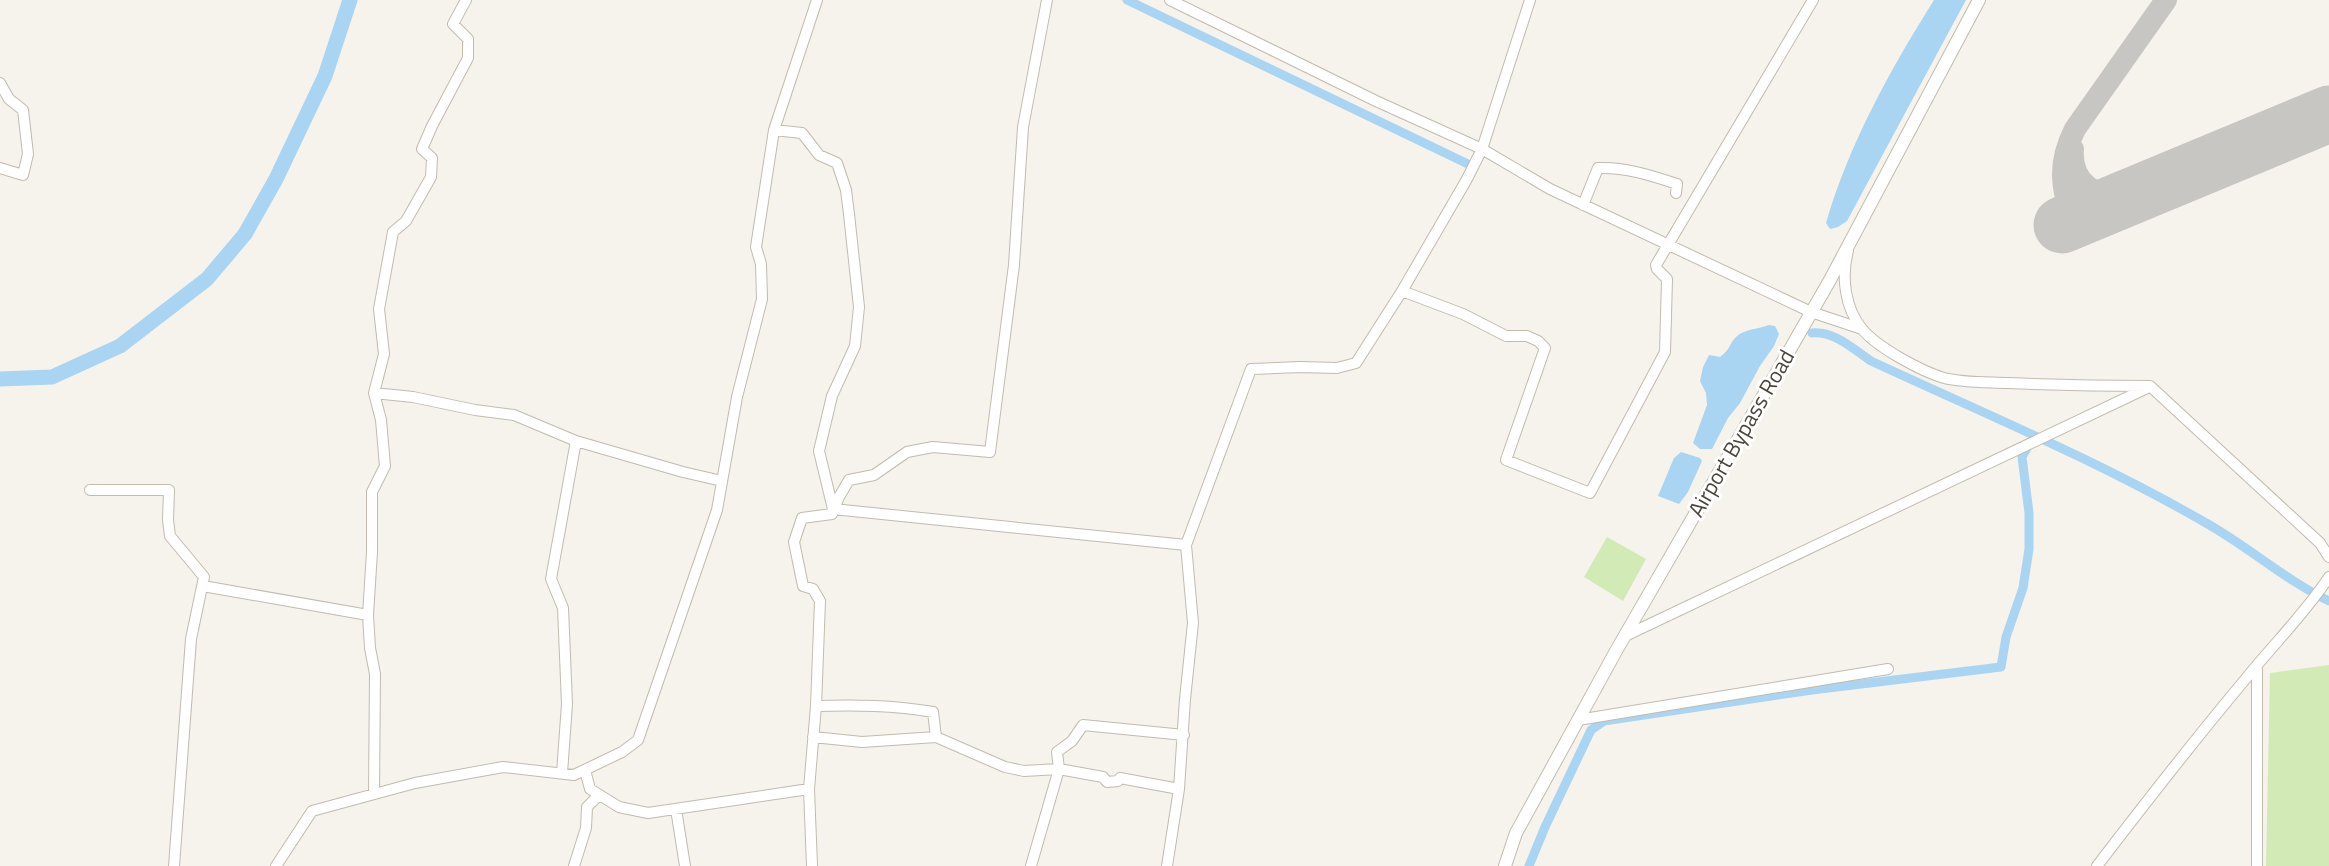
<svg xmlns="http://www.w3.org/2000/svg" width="2329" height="866" font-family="'Titillium Web',sans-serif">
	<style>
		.green { fill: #d2eab5 }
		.water { fill: #a9d4f2 }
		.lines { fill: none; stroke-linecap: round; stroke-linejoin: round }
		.canal { stroke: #a9d4f2; stroke-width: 9 }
		.river { stroke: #a9d4f2; stroke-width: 15 }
		.taxiway { stroke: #c8c6c3; stroke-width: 22 }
		.runway { stroke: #c8c6c3; stroke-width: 57 }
		.minor-casing { stroke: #c2bbae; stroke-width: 12 }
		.tertiary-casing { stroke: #c2bbae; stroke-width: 14 }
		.minor { stroke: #fff; stroke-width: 10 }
		.tertiary { stroke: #fff; stroke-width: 12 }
		.labels { text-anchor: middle; stroke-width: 6; stroke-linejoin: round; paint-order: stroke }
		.street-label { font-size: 22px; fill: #4b4439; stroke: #fff }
	</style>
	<rect width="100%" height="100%" fill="#f6f3ec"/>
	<path class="green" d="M1607,537L1646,559L1623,601L1584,577Z
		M2329,665V866H2266L2270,673Z"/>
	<path class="water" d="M1934,0H1966L1847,221L1838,227L1830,229L1826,223C1849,144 1890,70 1934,0Z
		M1769,325L1775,326L1779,334L1774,346L1760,366L1740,403L1728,418L1712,449H1700L1693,443L1707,405L1706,393L1700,381L1703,367L1709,355L1720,357C1731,349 1730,342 1736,337C1744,329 1759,329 1769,325Z
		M1681,452L1700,458L1702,461L1688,492L1679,504L1658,496L1674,458Z"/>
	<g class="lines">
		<path class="canal" d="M1127,0L1470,165
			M1812,333C1835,331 1853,349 1871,361C1983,413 2099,461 2206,523C2249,547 2285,580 2329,601
			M1529,866L1545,827L1591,730L1604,721L1812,690L2001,667L2006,637L2023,588L2029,549V513L2022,457L2031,441"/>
		<path class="river" d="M0,379L52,377L120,346L207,279L245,234L276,179L325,76L350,0"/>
		<path class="taxiway" d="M2073,149C2070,183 2097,199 2127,198
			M2072,221C2062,185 2057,165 2075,129L2166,0"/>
		<path class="runway" d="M2062,225L2329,114"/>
		<defs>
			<path id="minor" d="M1047,0L1023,127L1014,265L990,452L933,447L907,452L874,475L849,480L839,497L832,514L802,518L794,542L803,586L813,589L820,601L816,706C856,705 893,705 933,712L936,737L1005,767L1024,771L1059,769L1057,752L1072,741L1083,725L1184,735
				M1170,0L1376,101L1482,149L1550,189L1811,312L1862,329
				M1530,0L1482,149L1467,179L1402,291L1463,314L1506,336H1527L1538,341L1545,348L1506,460L1590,493L1665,352L1667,279L1657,269L1656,265L1813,0
				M0,83L9,99L23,110L28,154L23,175L0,168
				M774,130L802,133L819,155L837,163L846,190L849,214L859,307L855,346L832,396L819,451L833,509L1186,545
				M1583,205L1598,168C1625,167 1650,175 1677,184L1676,193
				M1848,251C1841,277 1845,308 1862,329C1878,348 1921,371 1944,378C1964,383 1987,382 2008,383C2055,385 2102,386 2150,386L2320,543L2329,557
				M374,393L413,397L475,410L514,415L576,441
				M90,490H169L168,520L170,536L204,577L191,639L174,866
				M203,586L368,615
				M1625,636L2147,388
				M2257,665V866
				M1578,720L1888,669
				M813,737L862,742L936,737
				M585,770L590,789L619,807L648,813L809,789L816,706
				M562,773L567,704L563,608L551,579L576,441L683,472L722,481
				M809,789L812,866
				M374,794L375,674L370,648L368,615L372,552V492L385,466L381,420L374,393L384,354L379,309L393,232L406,221L431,177L432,158L422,149L432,126L468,58V39L453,24L466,0
				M676,809L685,866
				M276,866L312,811L415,783L503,767L574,775L622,752L638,740L717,510L737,397L762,299L761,264L756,247L774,130L817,0
				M574,866L586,828L587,807L599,795
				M1031,866L1059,769L1103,777L1107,782L1118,781L1120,778L1179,789
				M1167,866L1179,789L1185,699L1193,623L1186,545L1251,369L1300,367L1337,368L1356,363L1402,291
				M2097,866C2146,802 2196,738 2248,676C2275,643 2305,613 2329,577"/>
			<path id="tertiary" d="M1505,866L1516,833L1616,651L1830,280L1979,0"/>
		</defs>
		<use href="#minor" class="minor-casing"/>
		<use href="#tertiary" class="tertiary-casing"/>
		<use href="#minor" class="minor"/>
		<use href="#tertiary" class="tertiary"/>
	</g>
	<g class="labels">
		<g class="street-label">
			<text transform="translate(1741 433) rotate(-60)" y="8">Airport Bypass Road</text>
		</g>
	</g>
</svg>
